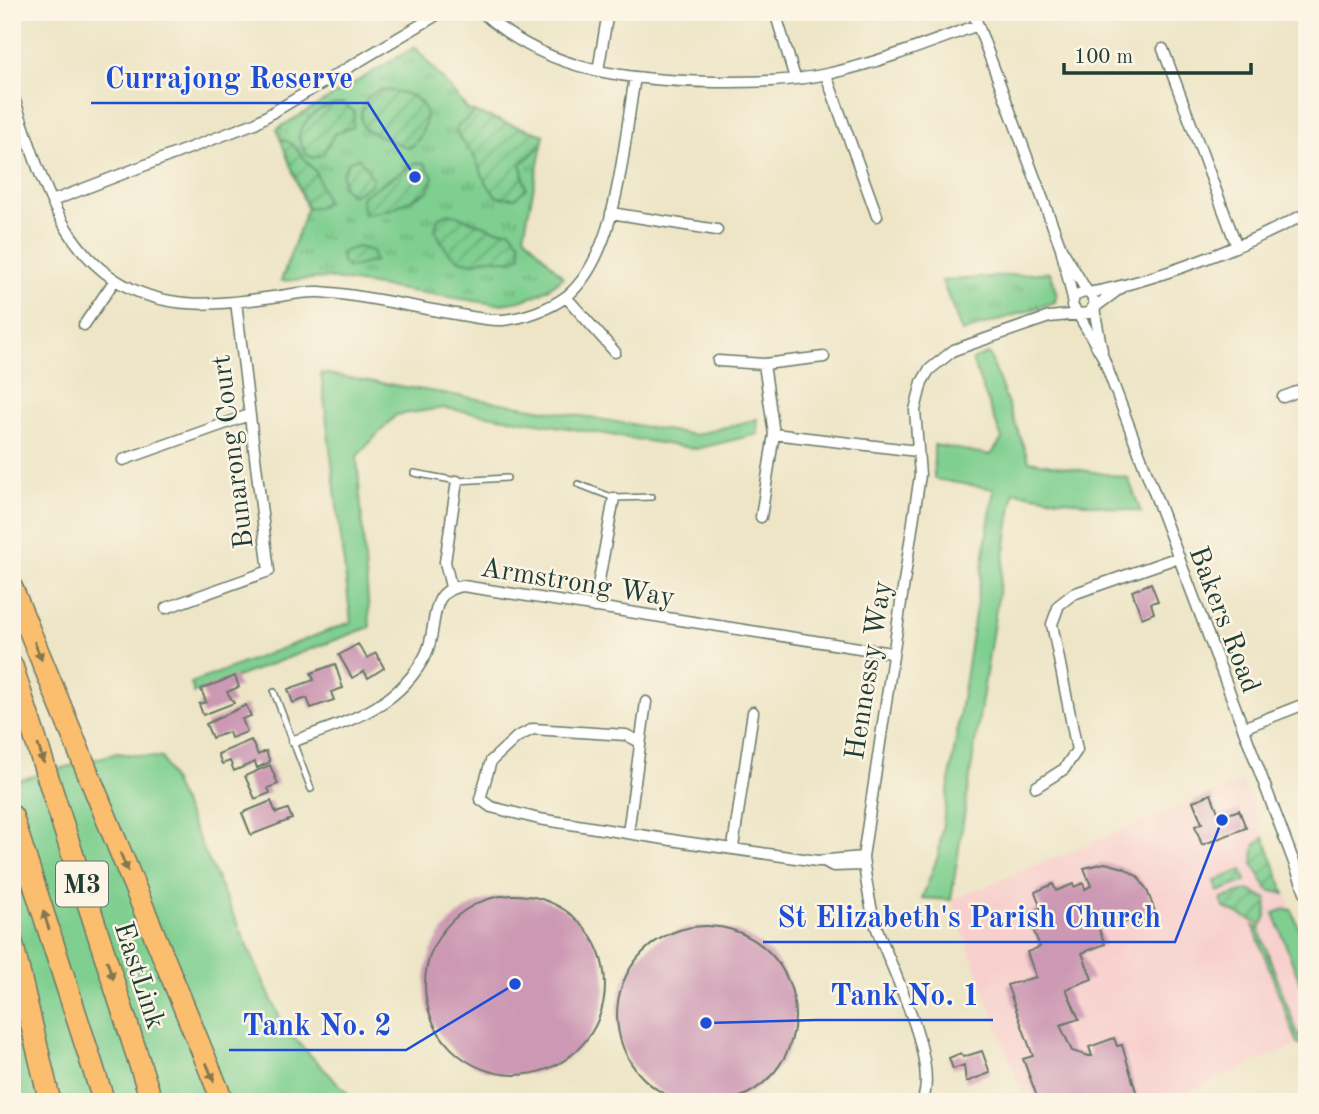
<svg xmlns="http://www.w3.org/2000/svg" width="1319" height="1114" font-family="'Old Standard TT',serif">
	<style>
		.built { fill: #f7d0cd }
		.grass { fill: #7fcf90; stroke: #4f8662; stroke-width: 2 }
		.park { fill: url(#park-tufts); stroke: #4f8662; stroke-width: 2 }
		.garden { fill: url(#garden-furrows); stroke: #4f8662; stroke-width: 2 }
		.building { fill: #cc98b3 }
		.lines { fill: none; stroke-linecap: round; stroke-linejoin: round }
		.service-casing { stroke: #677867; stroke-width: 8 }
		.minor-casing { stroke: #677867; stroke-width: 13 }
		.motorway-casing { stroke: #677867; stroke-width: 24 }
		.service { stroke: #fff; stroke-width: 5 }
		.minor { stroke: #fff; stroke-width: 10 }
		.motorway { stroke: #fbbe6e; stroke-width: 21 }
		.oneway { fill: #82774e }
		.labels { text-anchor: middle; stroke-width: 5; stroke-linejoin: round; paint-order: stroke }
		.shield { fill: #fcf5e5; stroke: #617469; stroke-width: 2 }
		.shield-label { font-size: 26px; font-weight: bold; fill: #1f3d34 }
		.street-label { font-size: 28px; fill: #1f3d34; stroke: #fcf5e5 }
		.leader { fill: none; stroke: #1d4ed8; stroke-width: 2.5 }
		.callout-dot { fill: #1d4ed8; stroke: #fcf5e5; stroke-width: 2.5 }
		.callout-label { font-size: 30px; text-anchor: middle; font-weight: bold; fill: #1d4ed8; stroke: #fcf5e5; stroke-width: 5; stroke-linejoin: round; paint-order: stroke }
	</style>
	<defs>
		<pattern id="park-tufts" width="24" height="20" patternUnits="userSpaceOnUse" patternTransform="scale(1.75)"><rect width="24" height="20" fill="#7fcf90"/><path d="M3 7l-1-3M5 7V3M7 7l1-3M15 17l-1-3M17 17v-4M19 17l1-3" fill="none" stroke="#67a976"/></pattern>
		<pattern id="garden-furrows" width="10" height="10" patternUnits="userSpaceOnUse" patternTransform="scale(1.75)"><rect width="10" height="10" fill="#7fcf90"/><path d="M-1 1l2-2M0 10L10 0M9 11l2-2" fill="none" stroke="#67a976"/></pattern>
	</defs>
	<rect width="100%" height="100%" fill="#fcf5e5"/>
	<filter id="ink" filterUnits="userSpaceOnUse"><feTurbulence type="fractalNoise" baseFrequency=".0143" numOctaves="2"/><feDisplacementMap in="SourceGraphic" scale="14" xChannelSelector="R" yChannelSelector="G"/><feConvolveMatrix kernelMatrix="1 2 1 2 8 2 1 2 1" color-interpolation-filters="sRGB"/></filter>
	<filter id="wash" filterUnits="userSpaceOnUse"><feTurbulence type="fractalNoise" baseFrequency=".00686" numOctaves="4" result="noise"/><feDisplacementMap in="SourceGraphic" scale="28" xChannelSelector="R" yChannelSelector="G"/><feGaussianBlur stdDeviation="1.57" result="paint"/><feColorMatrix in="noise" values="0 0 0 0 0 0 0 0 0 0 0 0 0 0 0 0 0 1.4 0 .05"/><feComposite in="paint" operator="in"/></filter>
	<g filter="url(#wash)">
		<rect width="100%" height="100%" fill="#ede5c6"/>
		<path class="built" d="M1243,781L1307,950V1041L1164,1102H1025L951,900Z"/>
		<path class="grass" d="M989,353L1029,461L1128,478L1141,512L1014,492L951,900L922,898L938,856L994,489L934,479V445L991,455L1002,439L972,360Z
			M321,373L695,435L757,419L758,434L696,449L444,408L396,415L357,456L370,627L194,693L191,683L351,622Z
			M117,753L162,758L285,1029L356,1102H12V782Z
			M1285,909L1292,910L1307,950L1304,962L1307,966V1002L1274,913Z"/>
		<path class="park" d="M415,47L468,110L544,135L524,235L563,277C544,295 520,304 494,304L327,278L281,281L307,208L277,129Z
			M1050,272L1057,291L1055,302L962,332L942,281Z"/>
		<path class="garden" d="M380,90C402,91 433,96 424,126C421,136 418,143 408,148L364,129L362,124C359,110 365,95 380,90Z
			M343,103L354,112L353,127L334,134L323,155L313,158L306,154L298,137C304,117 322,104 343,103Z
			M475,113L544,135L542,145L521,164L526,188L516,198L497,197C485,184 481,171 474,156C468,144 457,142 456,127Z
			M280,138L292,144L316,172L326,202L320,207L307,208Z
			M359,158L373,178L370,186L351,195L343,187L342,175L349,161Z
			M415,163H424L433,177L427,192L389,210L364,214L361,197Z
			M449,213L496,230H510L520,242L521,255L512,261L487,258L473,263L460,260L448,252L435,230L438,218Z
			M358,247L372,251L375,261L348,268L342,262V252Z
			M1264,837L1285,894L1268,890L1253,864L1254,847Z
			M1242,870L1246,881L1218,892L1214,881Z
			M1248,890L1267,899L1266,916L1262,925L1224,908L1221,899Z
			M1253,925L1261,928L1260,932L1299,1037L1307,1025V1041L1298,1045Z"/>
		<g id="blocks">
			<path class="building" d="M1151,583L1158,601L1151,603L1154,613L1142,618L1132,591Z
				M358,644L367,658L376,653L384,668L368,678L364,671L352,678L339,655Z
				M335,664L343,688L331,692L334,700L311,708L307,698L293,703L288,689L314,680L311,673Z
				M235,676L239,687L227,692L234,703L203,715L199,704L206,702L201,689Z
				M246,705L251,716L242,719L247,732L231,738L229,732L212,738L206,724Z
				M251,740L258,755L266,751L270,762L257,768L255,762L234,771L230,761L222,764L218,754Z
				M270,765L278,784L268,788L270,793L255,799L245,776Z
				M1211,794L1220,817L1239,810L1246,828L1202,845L1195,826L1202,823L1193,801Z
				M271,801L276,813L288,809L292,819L251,835L242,813Z
				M1105,863L1124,868L1138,877L1147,890L1157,917L1137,925L1134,918L1125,922L1104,913L1098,927L1105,944L1082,953L1092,979L1066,989L1079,1019L1060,1025L1072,1051L1089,1056H1092L1089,1047L1114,1038L1117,1046L1122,1045L1137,1095L1118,1102H1039L1023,1059L1033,1056L1007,985L1036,977L1027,952L1040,947L1027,914L1041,908L1035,892L1053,884L1056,891L1073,884L1074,887L1083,883L1085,889L1091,886L1084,868Z
				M425 985a90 90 0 1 1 180 0a90 90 0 1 1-180 0Z
				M617 1015a89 89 0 1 1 178 0a89 89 0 1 1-178 0Z
				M982,1051L990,1073L966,1082L964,1065L953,1069L949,1058L961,1053L963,1057Z"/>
		</g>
	</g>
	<g filter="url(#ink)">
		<use href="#blocks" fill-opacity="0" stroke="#677867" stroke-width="2"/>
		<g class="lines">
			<defs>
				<path id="service" d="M414,473L457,481L507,478
					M578,484L614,498L652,497
					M274,692L311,789"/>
				<path id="minor" d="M482,12C545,72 632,81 715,82C751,82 791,82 827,74C878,63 929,43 978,25
					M775,12L795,78
					M973,12L1061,248L1073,299
					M1163,49L1236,244
					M598,71L608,12
					M826,75L877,216
					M12,93C36,158 53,239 114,279C164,312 216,305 273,297C288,295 304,291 320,292C363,295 407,306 450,313C467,316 486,321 503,320C524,318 550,309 567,296C619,253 623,142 635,78
					M52,201L255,123L442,12
					M611,213L717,230
					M1061,248L1088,293
					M1088,293C1153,282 1248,245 1307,213
					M566,297L615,352
					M1095,307L1122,287
					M1094,308L1102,351
					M1078,314L1103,357L1307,897
					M84,325L115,280
					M718,361L764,364L824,357
					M764,364L774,434L917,451
					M1283,397L1307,388
					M123,460L249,415
					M761,517L774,434
					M451,587L445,562L457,481
					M594,607L614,498
					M166,608L269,571L236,302
					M1243,728L1307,703
					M294,741C346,722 399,708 426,654C439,627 426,590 463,586L891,653
					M640,742L626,735L533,729L517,737L491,761L480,799L491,807L539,819L684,842L817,861L863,857
					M1036,787L1064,769L1077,750L1052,624L1059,605L1073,594L1179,557
					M628,833L646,702
					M733,847L753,712
					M824,861L833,866L864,865
					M922,1102C940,1061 891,969 876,926C869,903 866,881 863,857L920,475L915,410L922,382L929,370L954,350L1049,317L1089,313L1095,304L1091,294L1084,292L1074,296L1072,306L1078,314"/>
				<path id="motorway" d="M12,588L223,1102
					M12,666L152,1102
					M12,816L104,1102
					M12,942L50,1102"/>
			</defs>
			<use href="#service" class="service-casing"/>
			<use href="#minor" class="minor-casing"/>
			<use href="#motorway" class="motorway-casing"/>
			<use href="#service" class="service"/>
			<use href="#minor" class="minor"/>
			<use href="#motorway" class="motorway"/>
		</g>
		<defs><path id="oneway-solid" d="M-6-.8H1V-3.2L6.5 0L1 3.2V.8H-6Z" transform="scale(1.75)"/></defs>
		<g class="oneway">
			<use href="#oneway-solid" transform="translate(38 651) rotate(68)"/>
			<use href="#oneway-solid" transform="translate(41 754) rotate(72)"/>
			<use href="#oneway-solid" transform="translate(124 862) rotate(68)"/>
			<use href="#oneway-solid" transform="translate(46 920) rotate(-108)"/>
			<use href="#oneway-solid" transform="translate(110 970) rotate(72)"/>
			<use href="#oneway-solid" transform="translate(210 1072) rotate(68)"/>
		</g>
	</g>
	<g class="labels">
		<rect class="shield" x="56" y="861.5" width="52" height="45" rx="5"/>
		<g class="shield-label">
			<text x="82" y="893">M3</text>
		</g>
		<g class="street-label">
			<text transform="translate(231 452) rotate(-97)" y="10">Bunarong Court</text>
			<text transform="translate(578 581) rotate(9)" y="10">Armstrong Way</text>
			<text transform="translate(1226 619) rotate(69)" y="10">Bakers Road</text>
			<text transform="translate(867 670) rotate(-81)" y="10">Hennessy Way</text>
			<text transform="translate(141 975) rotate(72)" y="10">EastLink</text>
		</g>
	</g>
	<path class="leader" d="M415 177L368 103H91M1222 820L1175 942H763M706 1023L816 1020H993M515 984L406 1050H229"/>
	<g class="callout-dot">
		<circle cx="415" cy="177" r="7"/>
		<circle cx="1222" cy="820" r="7"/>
		<circle cx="706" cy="1023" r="7"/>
		<circle cx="515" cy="984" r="7"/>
	</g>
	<g class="callout-label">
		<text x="229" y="88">Currajong Reserve</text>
		<text x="969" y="927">St Elizabeth's Parish Church</text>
		<text x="905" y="1005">Tank No. 1</text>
		<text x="317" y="1035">Tank No. 2</text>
	</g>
	<rect width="1319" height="1114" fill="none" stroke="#fcf5e5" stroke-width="42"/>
	<path d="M1064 63v10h187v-10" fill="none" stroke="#1f3d34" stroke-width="3.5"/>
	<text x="1074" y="63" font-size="21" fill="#1f3d34" stroke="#fcf5e5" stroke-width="5" paint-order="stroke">100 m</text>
</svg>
